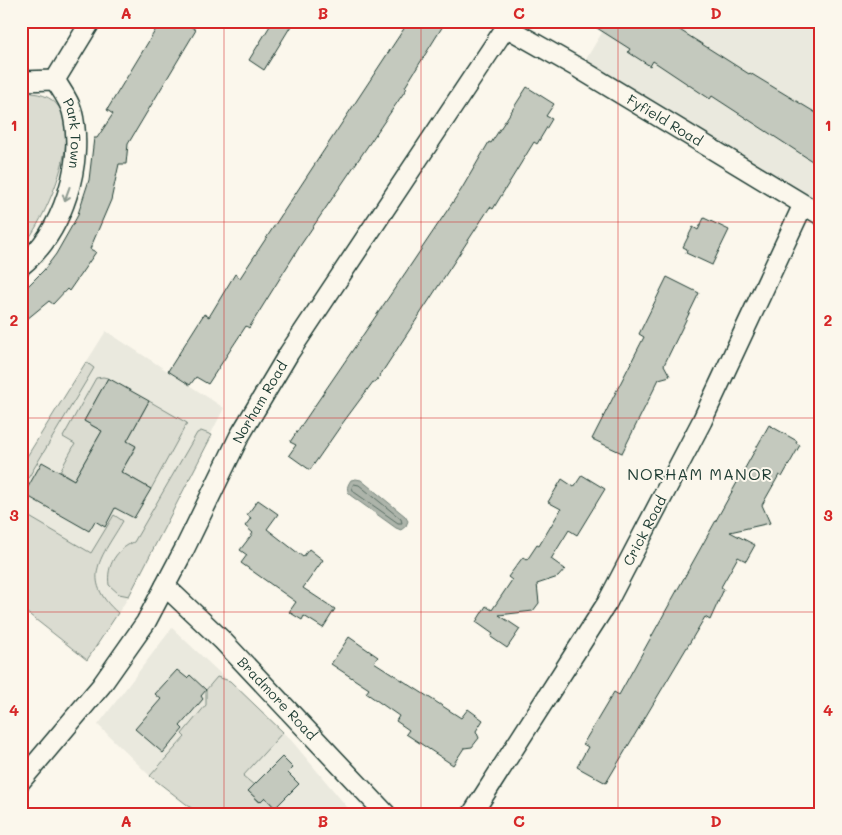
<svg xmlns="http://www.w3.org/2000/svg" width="842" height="835" font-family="Mali,sans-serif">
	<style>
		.built { fill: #eae9de }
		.green { fill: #dbdcd1; stroke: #7d8c82 }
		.water { fill: #adb4aa; stroke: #74847b }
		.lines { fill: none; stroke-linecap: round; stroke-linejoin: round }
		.shore { stroke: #586d63; stroke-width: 1 }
		.building { fill: #c4c9be; stroke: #1f3d34 }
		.street-casing { stroke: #1f3d34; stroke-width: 22 }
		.street { stroke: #fbf7ec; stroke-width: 19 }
		.oneway { stroke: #8d9a90 }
		.grid { fill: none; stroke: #d62828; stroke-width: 1; stroke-opacity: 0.55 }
		.labels { text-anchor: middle; stroke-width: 4; stroke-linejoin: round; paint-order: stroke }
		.street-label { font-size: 14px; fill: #1f3d34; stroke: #fbf7ec }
		.quarter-label { font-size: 16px; letter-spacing: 1px; fill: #1f3d34; stroke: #fbf7ec }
		.neatline { fill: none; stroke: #d62828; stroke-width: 2 }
		.grid-label { font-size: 16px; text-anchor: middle; font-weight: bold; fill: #d62828 }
	</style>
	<rect width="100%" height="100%" fill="#fbf7ec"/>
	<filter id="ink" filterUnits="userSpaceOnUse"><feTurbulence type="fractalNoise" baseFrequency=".02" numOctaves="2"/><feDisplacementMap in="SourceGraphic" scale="10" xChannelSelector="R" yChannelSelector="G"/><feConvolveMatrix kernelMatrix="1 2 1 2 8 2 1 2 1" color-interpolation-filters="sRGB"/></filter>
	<g filter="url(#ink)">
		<path class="built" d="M609,21H784L789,24L791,21H821V215L580,69Z
			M106,331L224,408L128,598L87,660L21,608V466Z
			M172,628L291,740L353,814H199L150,776L98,725Z"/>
		<path class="green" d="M32,93C102,100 47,219 21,249V95Z
			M86,362L94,368L21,490V466Z
			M103,377L108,378L84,421L102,431L74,480L60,471L75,444L63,437L96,378Z
			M149,401L187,423L151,489L121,472L136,447L127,441Z
			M201,431L212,435L129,596L119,594L109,585C106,565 117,549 134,542L197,433Z
			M21,512L91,553L114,515L123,521C102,557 79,579 118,613L87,660L21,608Z
			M217,677L230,681L283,732L243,776L254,785L248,791L259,802L265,797L281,814H199L150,776L185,737L182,734L206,705V690Z"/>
		<path class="water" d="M356,479L361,480L405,516L408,521L406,526L401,530L396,528L350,495C346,489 347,486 351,480Z"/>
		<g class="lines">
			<path class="shore" d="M354,484L359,485L401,519L402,523H398L354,492L352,488Z"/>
		</g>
		<path class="building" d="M161,21H182L196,30L128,144L126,164H119L111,200L90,249L96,252L69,291L67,289L53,304L49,301L21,324V293L44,270L56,254L77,217L89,180L94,138H97L113,114L107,110Z
			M273,21H294L264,70L249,60Z
			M409,21H446L405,87L407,88L300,246L249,328L246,326L208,384L196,377L190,385L168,371L204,314L209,317L235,274L240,278Z
			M586,21H679L675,27L749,74L750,73L821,116V147L812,161L712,96L710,99L653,61L650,66L628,52L630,49Z
			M527,87L554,104L546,116L552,119L537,144L534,142L493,209L490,207L375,383L373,382L342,424L310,470L289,455L296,445L290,442L410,266L461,190L489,142L491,143Z
			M704,218L729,230L712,265L686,253L687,249L683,247L693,227L698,230Z
			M667,277L699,293L664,365L670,376L659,379L622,453L592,439L644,337L639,334Z
			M108,378L149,401L127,441L136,446L121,472L151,489L134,518L115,508L105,527L95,521L89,531L24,494L42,462L74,480L102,431L84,421Z
			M769,425L797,441L796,443L800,445L782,477L779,475L762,505L770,523L730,532L755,545L746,561L738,557L721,587L724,589L710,620L705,617L606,783L577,767L588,747L583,744L614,692L619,695Z
			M582,475L605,489L577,535L569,530L551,559L565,569L558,577L537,584L539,603L533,611L499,615L520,629L507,648L491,637L493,634L476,622L486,606L492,610L512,580L508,577L523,557L527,560L537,545L539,546L561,509L548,502L562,479L574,487Z
			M258,500L278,514L267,529L303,557L309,549L323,560L303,588L335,609L323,628L304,616L302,620L289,612L296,602L241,563L247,555L240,550L253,533L245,526L251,518L247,515Z
			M349,637L378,657L374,662L461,718L468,709L483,720L476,731L479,738L472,747L464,748L453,765L406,734L409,730L396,721L399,716L366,693L369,689L331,664Z
			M177,670L187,678L190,675L206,690L201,696L203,699L180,726L183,729L163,753L135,729L161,699L155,694Z
			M282,757L293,768L288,773L299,784L275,808L265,797L260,802L248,791Z"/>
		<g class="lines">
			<defs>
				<g id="street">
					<path id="s1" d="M506,27L580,69L821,215"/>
					<path d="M55,80L91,21"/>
					<path id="s2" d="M21,81L55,80C61,90 69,100 72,111C85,162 63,233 21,266"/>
					<path id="s3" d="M165,586L222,640L386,814"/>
					<path id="s4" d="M21,781L101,686L146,622L185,548L239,437L289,353L510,21"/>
					<path id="s5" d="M472,814L607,603L702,421L803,205"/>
				</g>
			</defs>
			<use href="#street" class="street-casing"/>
			<use href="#street" class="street"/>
		</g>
		<defs><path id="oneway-shaft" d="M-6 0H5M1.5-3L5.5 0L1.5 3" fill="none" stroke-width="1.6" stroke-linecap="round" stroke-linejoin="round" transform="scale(1.25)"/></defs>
		<use class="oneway" href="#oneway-shaft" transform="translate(67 194) rotate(110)"/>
	</g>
	<path class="grid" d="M224,21V814M421,21V814M618,21V814M21,222H821M21,418H821M21,612H821"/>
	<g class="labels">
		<g class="street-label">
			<text dy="5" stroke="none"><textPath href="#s1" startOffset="184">Fyfield Road</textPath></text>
			<text dy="5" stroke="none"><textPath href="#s2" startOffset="92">Park Town</textPath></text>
			<text dy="5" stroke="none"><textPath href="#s4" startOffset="450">Norham Road</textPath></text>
			<text dy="5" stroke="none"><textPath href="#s5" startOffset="332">Crick Road</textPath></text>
			<text dy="5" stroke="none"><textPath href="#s3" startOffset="159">Bradmore Road</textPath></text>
		</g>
		<g class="quarter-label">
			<text x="700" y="480">NORHAM MANOR</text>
		</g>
	</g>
	<rect width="842" height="835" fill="none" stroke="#fbf7ec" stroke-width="55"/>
	<rect x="28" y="28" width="786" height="780" class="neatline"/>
	<g class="grid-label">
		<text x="126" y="19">A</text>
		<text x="323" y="19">B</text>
		<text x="519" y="19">C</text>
		<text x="716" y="19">D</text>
		<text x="14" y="131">1</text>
		<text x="828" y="131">1</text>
		<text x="14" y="326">2</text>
		<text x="828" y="326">2</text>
		<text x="14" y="521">3</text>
		<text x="828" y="521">3</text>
		<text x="14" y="716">4</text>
		<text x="828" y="716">4</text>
		<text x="126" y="827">A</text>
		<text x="323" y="827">B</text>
		<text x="519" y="827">C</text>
		<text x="716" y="827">D</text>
	</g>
</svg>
